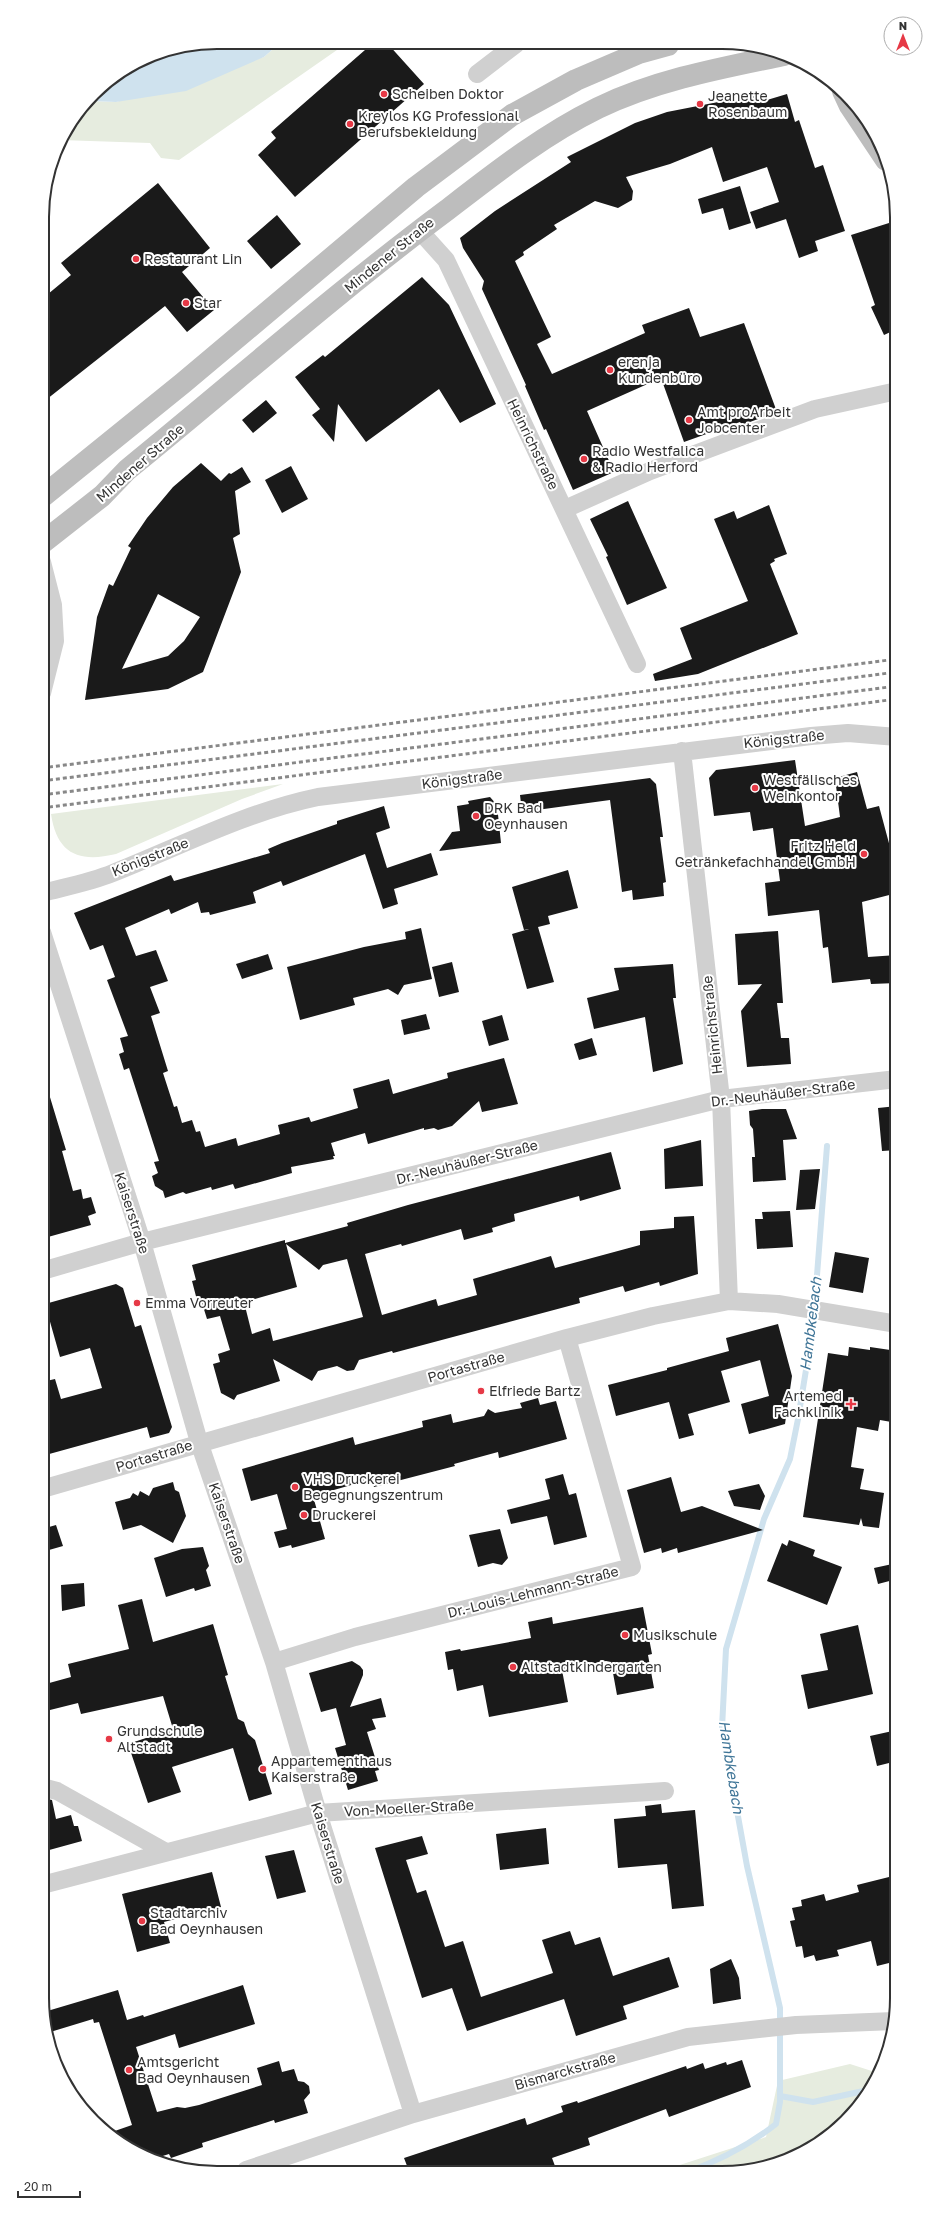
<svg xmlns="http://www.w3.org/2000/svg" width="939" height="2215" font-family="'Golos Text',sans-serif">
	<style>
		.green { fill: #e6ecdf }
		.water { fill: #cfe2ee }
		.lines { fill: none; stroke-linecap: round; stroke-linejoin: round }
		.stream { stroke: #cfe2ee; stroke-width: 6 }
		.building { fill: #1a1a1a; fill-rule: evenodd }
		.minor { stroke: #d0d0d0; stroke-width: 18 }
		.secondary { stroke: #bdbdbd; stroke-width: 22 }
		.rail { stroke: #888; stroke-width: 3; stroke-dasharray: 4 3; stroke-linecap: butt }
		.poi-dot { fill: #e63946; stroke: #fff; stroke-width: 1.5 }
		.labels { text-anchor: middle; stroke-width: 4; stroke-linejoin: round; paint-order: stroke }
		.poi-label { font-size: 14px; fill: #333; stroke: #fff; text-anchor: start }
		.street-label { font-size: 14px; fill: #333; stroke: #fff }
		.water-label { font-size: 15px; font-style: italic; fill: #3f7597; stroke: #fff }
		.rim { fill: none; stroke: #333; stroke-width: 2 }
	</style>
	<rect width="100%" height="100%" fill="#fff"/>
	<path class="green" d="M281,42L347,43L179,160L161,158L150,143L60,140L90,101L116,102L264,57Z
		M283,784L242,799L116,854C79,863 57,854 51,814Z
		M850,2064L878,2073L854,2113L810,2149L767,2167L722,2173H655L766,2137L778,2081Z"/>
	<path class="water" d="M217,42H281L264,57L186,91L116,102L90,101L102,86L150,55Z"/>
	<g class="lines">
		<path class="stream" d="M780,2096L813,2102L868,2090
			M685,2173C718,2161 748,2146 776,2124L780,2102V2008L747,1866L722,1728L726,1649L764,1519L790,1459L798,1419L813,1327L827,1146"/>
	</g>
	<path class="building" d="M373,43H387L424,84L295,197L258,155L276,138L271,132Z
		M787,94L795,122L799,120L815,168L823,165L845,231L815,241L818,251L799,258L786,219L756,229L750,212L779,202L767,167L723,182L712,147L670,164L626,177L633,191L632,200L618,208L595,201L554,225L557,229L523,252L524,255L515,261L551,337L537,344L552,374L645,333L642,325L689,308L700,337L744,323L777,412L742,425L740,422L684,442L661,378L587,411L614,472L573,490L546,429L544,430L525,386L526,385L482,289L484,281L463,248L460,238L495,211L571,162L567,157L635,123L667,112L754,95L757,103Z
		M158,183L210,248L182,272L214,310L187,332L165,306L42,403V299L71,275L61,263Z
		M740,186L751,223L729,230L723,208L702,214L698,199Z
		M277,215L301,244L271,269L247,241Z
		M889,223L897,248V329L884,335L871,307L875,305L851,235Z
		M422,277L449,305L496,404L460,423L439,389L366,442L338,404L334,442L312,415L320,409L295,377L323,355L325,357Z
		M266,400L277,413L253,433L242,420Z
		M201,463L221,481L229,473L231,474L242,467L251,482L235,491L240,534L233,538L241,572L203,672L168,689L85,700L97,617L109,584L113,586L131,548L128,546L147,518L173,487ZM158,594L200,617L184,641L168,656L122,669Z
		M291,466L308,499L282,513L265,480Z
		M628,501L667,588L627,605L606,557L608,556L590,519Z
		M769,505L787,554L774,559L775,561L770,564L798,634L698,674L655,681L653,674L692,659L680,628L748,601L714,519L734,511L737,519Z
		M795,760L805,826L840,817L835,778L857,772L867,809L879,806L890,847L897,845V893L862,902L868,957L897,955V983L871,984L870,979L832,983L828,947L823,948L819,910L768,916L765,883L780,881L773,828L753,831L750,812L714,816L709,778L716,770Z
		M650,778L656,784L663,837H660L666,882L663,883L664,896L633,900L632,890L622,892L610,800L522,812L520,795Z
		M490,797L497,805L501,843L439,851L452,832L460,831L457,806L469,804L468,801Z
		M384,806L390,828L376,833L387,868L431,853L438,875L394,889L398,904L383,909L365,854L283,886L281,881L253,892L256,903L210,915L209,912L201,913L198,902L171,914L169,909L125,928L136,956L156,950L168,981L150,987L160,1013L151,1016L168,1071L163,1073L174,1107L177,1106L182,1123L192,1120L196,1132L200,1131L205,1147L236,1138L238,1146L280,1134L278,1125L309,1117L311,1122L358,1108L353,1089L389,1079L393,1094L448,1078L447,1073L504,1058L518,1104L482,1112L479,1101L452,1126L438,1130L434,1128L424,1130V1128L368,1144L365,1133L331,1143L335,1156H333L334,1159L291,1167L292,1173L235,1189L233,1184L212,1190L211,1187L186,1194L183,1192L165,1198L163,1191L155,1186L152,1176L158,1173L154,1162L159,1161L129,1068L124,1070L119,1054L124,1052L120,1038L128,1036L107,980L115,977L103,945L90,950L74,913L171,875L174,881L270,853L268,849L282,843L337,824V821Z
		M568,870L578,908L548,916L550,924L538,927L554,982L527,989L512,934L529,929L524,930L512,887Z
		M421,928L432,979L404,985L398,995L388,989L353,998L355,1005L300,1020L287,967L364,947L406,939L405,932Z
		M778,931L783,1003H777L781,1038H789L791,1064L747,1067L741,1011L762,984L738,985L735,934Z
		M268,954L273,969L242,979L236,964Z
		M452,962L459,992L439,997L432,967Z
		M673,964L676,998H673L683,1064L653,1072L645,1017L594,1029L587,998L619,990L614,968Z
		M426,1014L430,1029L404,1035L401,1020Z
		M502,1015L509,1040L489,1046L482,1021Z
		M592,1038L597,1055L579,1060L574,1044Z
		M46,1084L66,1150L62,1151L73,1191L81,1189L83,1199L91,1197L96,1213L88,1216L91,1225L48,1237L42,1218V1085Z
		M897,1106V1150L882,1151L878,1108Z
		M762,1109H786L797,1139L783,1140L786,1180L753,1182L752,1157H755L753,1129L750,1125L749,1111Z
		M701,1140L703,1186L665,1189L664,1149Z
		M611,1152L621,1189L580,1201L579,1196L514,1214L515,1221L492,1228L493,1232L464,1240L461,1229L402,1246L401,1244L365,1254L382,1315L436,1299L438,1306L477,1295L473,1279L551,1256L555,1268L640,1245V1231L674,1228V1217L694,1216L698,1274L660,1286L659,1282L625,1292L623,1286L579,1298L580,1303L393,1353L392,1351L359,1360L354,1370L347,1371L337,1366L318,1371L312,1381L273,1359L280,1381L237,1395L234,1400L221,1393L213,1364L220,1362L218,1354L230,1350L220,1316L207,1319L202,1303L198,1304L192,1281L196,1280L192,1265L285,1240V1243L348,1226L347,1223L408,1205ZM286,1244L319,1270L323,1265L347,1259L363,1317L273,1341L270,1328L252,1334L244,1302L297,1287Z
		M820,1169L815,1209L796,1210L800,1170Z
		M790,1211L793,1247L757,1249L755,1219H763L762,1212Z
		M835,1252L869,1258L863,1293L829,1287Z
		M116,1284L123,1288L135,1327L141,1325L172,1427L169,1433L150,1438L147,1427L42,1456V1411L47,1410L42,1393V1382L55,1379L61,1399L102,1388L90,1348L60,1357L45,1304Z
		M778,1324L792,1376L785,1424L749,1434L741,1404L769,1396L760,1360L721,1371L730,1402L688,1414L694,1435L679,1439L669,1402L616,1416L608,1385L667,1370V1368L729,1351L726,1338Z
		M849,1347L870,1350V1347L897,1351V1423L880,1420L878,1431L857,1427L851,1467L864,1469L860,1489L884,1493L879,1528L863,1526L861,1518L859,1525L803,1517L828,1353L848,1356Z
		M538,1398L540,1405L556,1401L567,1439L499,1458L498,1452L454,1464L455,1466L374,1487L372,1479L313,1496L325,1539L292,1548L291,1545L279,1548L274,1532L287,1529L277,1494L251,1501L242,1469L353,1437L355,1445L423,1427L422,1421L451,1414L453,1423L484,1416L488,1409L495,1413L522,1408L520,1403Z
		M563,1474L569,1495L576,1493L587,1537L554,1545L547,1516L511,1524L507,1510L550,1499L545,1479Z
		M671,1477L681,1512L702,1506L763,1530L678,1553L677,1548L662,1553L661,1548L644,1553L627,1490Z
		M173,1482L175,1490L179,1492L186,1516L173,1543L141,1525L123,1530L115,1502L130,1498L133,1493L138,1496L140,1491L149,1496L153,1488Z
		M759,1484L765,1496L760,1510L734,1506L728,1491Z
		M56,1525L63,1546L42,1552V1529Z
		M500,1529L508,1558L502,1565L493,1563L478,1567L469,1535Z
		M789,1540L815,1550L813,1556L842,1567L827,1605L767,1581L782,1543L787,1546Z
		M203,1547L209,1566L206,1570L211,1586L195,1591L194,1588L166,1597L154,1558L182,1549Z
		M897,1563V1579L878,1584L874,1568Z
		M84,1583L85,1606L62,1611L61,1585Z
		M142,1599L153,1642L213,1624L228,1675L225,1676L238,1719L244,1722L248,1734L255,1740L272,1794L249,1801L233,1748L172,1767L181,1792L148,1803L128,1744L173,1729L163,1696L81,1714L78,1703L42,1712V1685L71,1677L68,1664L129,1649L118,1605Z
		M643,1607L652,1654L648,1655L654,1688L617,1695L611,1662L606,1661L562,1670L568,1702L489,1717L483,1685L457,1691L453,1669L448,1670L445,1652L460,1649L461,1651L531,1638L528,1622L552,1617L553,1624Z
		M858,1625L873,1694L808,1709L801,1675L828,1670L820,1634Z
		M352,1661L360,1666L363,1670V1675L350,1707L381,1698L386,1717L372,1719L376,1729L367,1732L379,1770L375,1771L378,1781L348,1790L335,1748L346,1745L336,1708L321,1712L309,1673Z
		M897,1730V1761L877,1766L870,1736Z
		M42,1798L52,1800L56,1819L71,1815L74,1826H78L82,1841L42,1852Z
		M661,1804L662,1813L695,1810L704,1906L672,1909L667,1864L618,1868L614,1819L646,1816L645,1806Z
		M546,1828L549,1864L500,1870L496,1834Z
		M422,1836L428,1854L406,1860L417,1893L426,1890L445,1947L463,1941L481,1997L553,1973L542,1940L570,1931L575,1945L600,1937L613,1976L669,1957L679,1987L623,2006L627,2019L576,2036L564,1999L467,2031L452,1988L422,1998L375,1848Z
		M294,1850L306,1892L277,1899L265,1856Z
		M212,1872L221,1907L164,1922L170,1943L137,1952L122,1894Z
		M897,1875V1958L892,1960L893,1962L877,1966L871,1941L837,1950L839,1956L816,1961L814,1955L804,1958L802,1946L796,1947L790,1921L795,1920L792,1908L802,1906L801,1900L824,1894L826,1901L859,1892L857,1885Z
		M731,1959L739,1978L741,1999L713,2004L710,1969Z
		M243,1985L255,2024L179,2048L175,2034L136,2047L157,2112L177,2107L185,2108L199,2105L262,2085L257,2068L279,2061L282,2072L294,2069L298,2081L304,2082L309,2086L310,2093L304,2100L308,2113L275,2123L274,2120L202,2143L203,2147L171,2158L169,2154L153,2159L140,2155L109,2133L132,2125L99,2022L94,2023L93,2019L47,2033L44,2012L118,1990L127,2020L143,2015L144,2017Z
		M742,2060L751,2087L669,2117L666,2109L588,2138L590,2145L552,2158L555,2166L538,2172L409,2171L404,2158L525,2118L527,2125L563,2112L561,2106L577,2101L578,2103L686,2066L687,2069L703,2063L705,2069L726,2062L727,2065Z"/>
	<g class="lines">
		<path class="minor" d="M477,74L516,44
			M419,230L446,260L637,664
			M565,509L650,471L815,409L897,391
			M42,693L55,641L53,605L42,562
			M682,751L721,1099L729,1301
			M42,893C65,887 91,882 113,873C181,846 246,812 318,797L811,736L848,733L897,737
			M42,932L142,1242L199,1442L274,1662L318,1813L413,2114
			M42,1271L142,1242L721,1099L897,1079
			M42,1489L567,1338L653,1316L729,1301L778,1304L897,1324
			M274,1662L355,1637L632,1567L567,1338
			M42,1787L57,1791L166,1852
			M42,1885L318,1813L665,1791
			M246,2170L413,2114L688,2037L796,2025L894,2021"/>
		<path class="secondary" d="M843,91L850,106L886,160
			M42,497L183,383L416,187L512,115L576,80L639,53L668,45
			M42,543L102,496L127,470C234,383 337,292 447,210C495,173 543,135 598,108C656,80 721,68 784,55"/>
		<path class="rail" d="M42,768L897,659
			M42,781L897,672
			M42,795L897,686
			M42,808L897,699"/>
	</g>
	<g class="poi-dot">
		<circle cx="384" cy="94" r="4"/>
		<circle cx="700" cy="104" r="4"/>
		<circle cx="350" cy="124" r="4"/>
		<circle cx="136" cy="259" r="4"/>
		<circle cx="186" cy="303" r="4"/>
		<circle cx="610" cy="370" r="4"/>
		<circle cx="689" cy="420" r="4"/>
		<circle cx="584" cy="459" r="4"/>
		<circle cx="755" cy="788" r="4"/>
		<circle cx="476" cy="816" r="4"/>
		<circle cx="864" cy="854" r="4"/>
		<circle cx="137" cy="1303" r="4"/>
		<circle cx="481" cy="1391" r="4"/>
		<path d="M849 1398h4v4h4v4h-4v4h-4v-4h-4v-4h4z"/>
		<circle cx="295" cy="1487" r="4"/>
		<circle cx="304" cy="1515" r="4"/>
		<circle cx="625" cy="1635" r="4"/>
		<circle cx="513" cy="1667" r="4"/>
		<circle cx="109" cy="1739" r="4"/>
		<circle cx="263" cy="1769" r="4"/>
		<circle cx="142" cy="1921" r="4"/>
		<circle cx="129" cy="2070" r="4"/>
	</g>
	<g class="labels">
		<g class="poi-label">
			<text x="392" y="99">Scheiben Doktor</text>
			<text x="708" y="101">Jeanette<tspan x="708" dy="16">Rosenbaum</tspan></text>
			<text x="358" y="121">Kreylos KG Professional<tspan x="358" dy="16">Berufsbekleidung</tspan></text>
			<text x="144" y="264">Restaurant Lin</text>
			<text x="194" y="308">Star</text>
			<text x="618" y="367">erenja<tspan x="618" dy="16">Kundenbüro</tspan></text>
			<text x="697" y="417">Amt proArbeit<tspan x="697" dy="16">Jobcenter</tspan></text>
			<text x="592" y="456">Radio Westfalica<tspan x="592" dy="16">&amp; Radio Herford</tspan></text>
			<text x="763" y="785">Westfälisches<tspan x="763" dy="16">Weinkontor</tspan></text>
			<text x="484" y="813">DRK Bad<tspan x="484" dy="16">Oeynhausen</tspan></text>
			<text x="856" y="851" text-anchor="end">Fritz Held<tspan x="856" dy="16">Getränkefachhandel GmbH</tspan></text>
			<text x="145" y="1308">Emma Vorreuter</text>
			<text x="489" y="1396">Elfriede Bartz</text>
			<text x="842" y="1401" text-anchor="end">Artemed<tspan x="842" dy="16">Fachklinik</tspan></text>
			<text x="303" y="1484">VHS Druckerei<tspan x="303" dy="16">Begegnungszentrum</tspan></text>
			<text x="312" y="1520">Druckerei</text>
			<text x="633" y="1640">Musikschule</text>
			<text x="521" y="1672">Altstadtkindergarten</text>
			<text x="117" y="1736">Grundschule<tspan x="117" dy="16">Altstadt</tspan></text>
			<text x="271" y="1766">Appartementhaus<tspan x="271" dy="16">Kaiserstraße</tspan></text>
			<text x="150" y="1918">Stadtarchiv<tspan x="150" dy="16">Bad Oeynhausen</tspan></text>
			<text x="137" y="2067">Amtsgericht<tspan x="137" dy="16">Bad Oeynhausen</tspan></text>
		</g>
		<g class="street-label">
			<text transform="translate(389 255) rotate(-39)" y="5">Mindener Straße</text>
			<text transform="translate(533 444) rotate(64)" y="5">Heinrichstraße</text>
			<text transform="translate(140 463) rotate(-41)" y="5">Mindener Straße</text>
			<text transform="translate(784 739) rotate(-6)" y="5">Königstraße</text>
			<text transform="translate(462 779) rotate(-7)" y="5">Königstraße</text>
			<text transform="translate(150 857) rotate(-22)" y="5">Königstraße</text>
			<text transform="translate(712 1025) rotate(-96)" y="5">Heinrichstraße</text>
			<text transform="translate(783 1093) rotate(-7)" y="5">Dr.-Neuhäußer-Straße</text>
			<text transform="translate(467 1162) rotate(-14)" y="5">Dr.-Neuhäußer-Straße</text>
			<text transform="translate(132 1213) rotate(72)" y="5">Kaiserstraße</text>
			<text transform="translate(466 1367) rotate(-16)" y="5">Portastraße</text>
			<text transform="translate(154 1456) rotate(-17)" y="5">Portastraße</text>
			<text transform="translate(227 1523) rotate(71)" y="5">Kaiserstraße</text>
			<text transform="translate(533 1592) rotate(-14)" y="5">Dr.-Louis-Lehmann-Straße</text>
			<text transform="translate(409 1808) rotate(-3)" y="5">Von-Moeller-Straße</text>
			<text transform="translate(328 1843) rotate(73)" y="5">Kaiserstraße</text>
			<text transform="translate(565 2071) rotate(-16)" y="5">Bismarckstraße</text>
		</g>
		<g class="water-label">
			<text transform="translate(811 1324) rotate(-83)" y="5">Hambkebach</text>
			<text transform="translate(731 1767) rotate(81)" y="5">Hambkebach</text>
		</g>
	</g>
	<path d="M0 0H939V2215H0ZM217 49H722A168 168 0 0 1 890 217V1998A168 168 0 0 1 722 2166H217A168 168 0 0 1 49 1998V217A168 168 0 0 1 217 49Z" fill="#fff" fill-rule="evenodd"/>
	<path class="rim" d="M217 49H722A168 168 0 0 1 890 217V1998A168 168 0 0 1 722 2166H217A168 168 0 0 1 49 1998V217A168 168 0 0 1 217 49Z"/>
	<g transform="translate(903 36)"><circle r="19" fill="#ffffff" stroke="#adadad"/>
	<path d="M0-3L7 15L0 10L-7 15Z" fill="#e63946"/>
	<text y="-6" font-size="11" font-weight="bold" text-anchor="middle" fill="#333333">N</text>
	</g>
	<path d="M18 2191v6h62v-6" fill="none" stroke="#333333" stroke-width="2"/>
	<text x="24" y="2191" font-size="12" fill="#333333" stroke="#ffffff" stroke-width="3" paint-order="stroke">20 m</text>
</svg>
